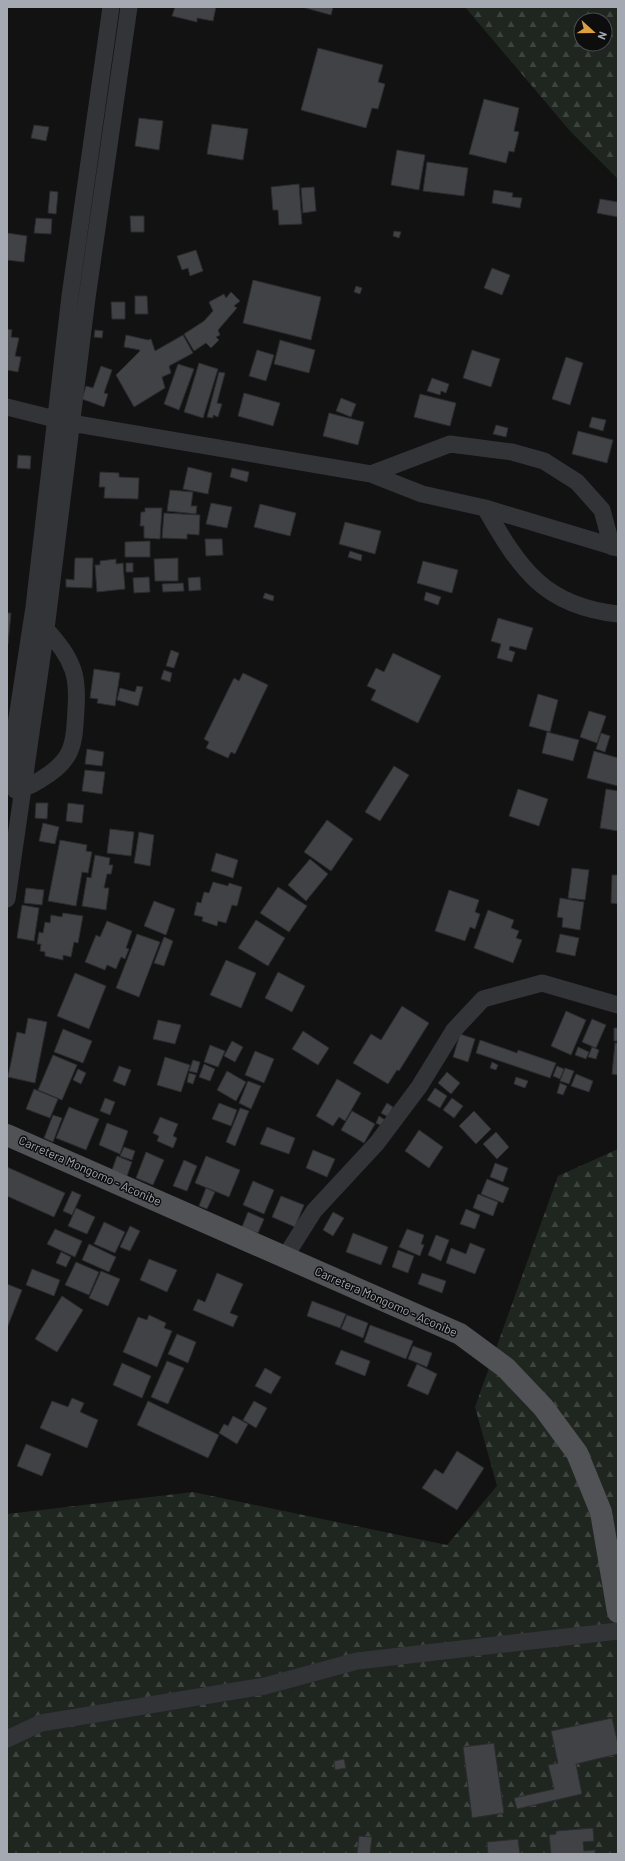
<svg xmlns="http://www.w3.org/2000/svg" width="625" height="1861" font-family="Barlow,sans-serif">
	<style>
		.forest { fill: url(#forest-firs); fill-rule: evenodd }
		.building { fill: #414246; stroke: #2c2c2f }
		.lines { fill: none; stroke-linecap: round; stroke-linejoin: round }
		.minor { stroke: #333438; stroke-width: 17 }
		.primary { stroke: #505256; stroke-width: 22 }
		.labels { text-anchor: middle; stroke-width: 3; stroke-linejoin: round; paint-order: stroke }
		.street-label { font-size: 12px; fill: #a5aab2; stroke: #0d0d0e }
	</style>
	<defs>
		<pattern id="forest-firs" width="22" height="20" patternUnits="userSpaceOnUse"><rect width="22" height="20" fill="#1f261f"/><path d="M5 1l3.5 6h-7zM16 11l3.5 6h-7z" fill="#3d433d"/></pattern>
	</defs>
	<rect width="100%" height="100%" fill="#121213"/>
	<path class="forest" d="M465,7H618V179L570,131ZM581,20H605V44H581Z
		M618,1149V1854H7V1514L193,1492L447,1545L497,1486L475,1407L558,1176Z"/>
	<path class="building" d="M175,7H216L213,21L197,18V22L172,16Z
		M302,7H333L331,15Z
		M318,48L383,65L378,82L385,84L378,109L372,108L366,128L301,110Z
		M484,99L519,108L514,131L519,132L514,152L509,151L506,163L469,154Z
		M139,118L163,121L159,150L135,146Z
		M212,124L248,129L243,160L207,154Z
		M34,125L49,127L46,141L31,138Z
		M397,150L425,155L419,190L391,185Z
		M427,162L468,168L464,196L423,191Z
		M299,184L302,224L279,225L278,210H273L271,187Z
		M314,187L316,211L303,213L301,188Z
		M494,190L513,193L512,197L522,198L520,208L492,203Z
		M50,191L58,192L56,214L48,213Z
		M600,199L618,202V217L597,213Z
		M130,216H144V232H131Z
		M36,218L52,219L51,234L34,233Z
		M394,231L401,232L399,238L393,236Z
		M7,233L27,236L24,262L7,260Z
		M196,250L203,271L190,276L188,268L182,270L177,256Z
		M492,268L510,275L502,295L484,288Z
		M253,280L321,297L311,340L243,323Z
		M356,286L362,288L360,294L354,292Z
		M231,292L240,301L234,306L237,308L218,330L220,335L216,337L219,340L211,348L206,343L194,351L184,334L204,321L213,311L209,302L224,294L226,298Z
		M135,296H147L148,314H135Z
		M111,302H125V319H112Z
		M7,329L12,330L11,337L19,338L15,356L21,357L18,372L7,370Z
		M95,330L103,331L102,338L94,337Z
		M126,335L148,340L151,339L155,351L183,335L193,353L169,366L171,373L162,377L165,388L134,407L116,375L139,352L140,350L124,347Z
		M280,340L315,350L309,373L274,364Z
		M257,350L274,355L266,381L249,376Z
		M472,350L500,359L491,387L463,378Z
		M566,357L583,363L570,405L552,399Z
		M199,363L218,369L203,418L184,412Z
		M178,364L194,369L179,410L164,404Z
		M101,366L112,370L104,393L108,394L104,407L82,399L86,386L93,388Z
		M219,372L225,373L217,403L222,404L218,417L213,415V418L207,417Z
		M432,378L449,384L446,393L441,391L440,395L427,391Z
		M244,393L280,403L273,426L238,416Z
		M420,394L456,403L450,426L414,417Z
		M341,398L356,404L351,417L336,411Z
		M329,413L364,422L358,445L323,436Z
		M592,417L606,420L603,431L589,427Z
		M496,425L508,428L506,437L493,434Z
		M578,431L613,440L607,463L572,454Z
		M18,455L31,456L30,469L17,468Z
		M188,467L212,473L208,494L183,489Z
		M232,468L249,472L247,482L230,477Z
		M100,472L119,473V477L139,478L138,499L104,498L105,487H99Z
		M170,490L193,492L191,506H197L196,514L167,511Z
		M211,503L232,507L227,528L206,524Z
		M260,504L296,513L290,536L254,527Z
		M145,508H162L160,539L144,538V526H140L141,512H145Z
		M164,513L200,515L199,535L187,534V539L162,538Z
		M345,522L381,531L375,554L339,544Z
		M205,539H222L223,555L206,556Z
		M150,541V557H125V542Z
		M350,551L362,555L361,561L348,557Z
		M75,558H93L92,588L66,587V579L74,580Z
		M178,558V581H155L154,559Z
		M116,559V564L123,563L125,589L97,592L95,565H100V561Z
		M423,561L458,570L452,593L417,583Z
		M126,563H133V572H126Z
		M149,577L150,592L134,593L133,578Z
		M200,577L201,590L189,591L188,578Z
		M183,583L184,591L163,592L162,584Z
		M426,592L441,597L438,605L424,600Z
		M265,593L274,596L273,601L263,598Z
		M7,613H11L8,644H7Z
		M498,618L533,628L526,650L510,646L509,650L515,652L512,662L497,658L501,644L491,641Z
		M171,650L179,653L174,668L166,666Z
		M393,653L441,676L418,723L371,700L376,690L367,686L376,668L384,672Z
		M94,669L120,673L115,706L97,703L98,699L90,698Z
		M164,670L172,673L170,682L161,679Z
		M243,673L268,685L235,754L231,752L228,758L206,748L209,742L204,739L234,678L239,681Z
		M137,686L143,687L138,706L117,700L120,688L135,692Z
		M538,694L558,700L550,732L529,726Z
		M589,711L606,716L597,743L580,737Z
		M547,732L579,740L573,761L542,753Z
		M601,733L610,736L605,752L596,749Z
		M87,749L104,752L102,766L85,764Z
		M594,751L618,758V786L587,778Z
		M394,766L409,775L380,821L365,812Z
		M85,770L105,772L102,794L82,791Z
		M518,789L548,799L539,826L509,816Z
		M606,789L618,791V831L600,828Z
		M36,803H48L47,819L35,818Z
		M68,803L84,805L82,823L66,821Z
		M327,820L353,839L331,871L304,852Z
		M43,823L59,827L55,844L39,841Z
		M110,829L134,832L131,856L107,853Z
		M139,832L154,835L150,866L134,863Z
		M60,840L87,845L86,851L92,852L88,873L82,872L76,906L48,901Z
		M216,853L238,860L233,878L211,871Z
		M95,855L110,858L109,865H113L111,874H107L104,888H109L106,910L82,906L87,877L91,878Z
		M310,859L328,874L306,901L288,885Z
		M572,868L589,870L585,900L568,898Z
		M612,875H618V904L611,903Z
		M213,882L228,886L229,883L242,887L237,906L232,905L226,923L218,921L217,926L202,921L203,917L194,915L197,902L201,903L204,892L209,893Z
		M278,887L307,906L289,932L260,913Z
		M26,888L44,890L42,905L24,903Z
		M449,890L479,900L475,912L480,914L475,929L470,927L465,941L435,931Z
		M560,898L584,902L580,930L562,927L563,918L557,917Z
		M154,901L175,909L166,935L144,926Z
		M22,905L39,908L34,941L17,938Z
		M488,910L514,920L511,928L519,931L516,938L522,940L513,963L474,948Z
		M63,913L83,916L78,943L74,942L71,957L63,955V960L45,956V952L40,951L41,944H37L39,932L43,933L45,922L50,923L51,915L62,917Z
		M256,920L285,938L268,966L238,948Z
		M107,921L132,931L126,948L129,949L125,959L121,957L116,969L107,965L105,970L85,962L96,935L100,937Z
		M137,934L160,942L139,997L116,988Z
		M560,934L579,938L575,956L556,952Z
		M164,937L173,941L164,966L154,963Z
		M226,960L256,973L241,1008L210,995Z
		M278,972L305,986L292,1012L265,998Z
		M75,973L106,986L89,1029L57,1016Z
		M402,1006L429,1023L399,1071L397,1070L388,1084L353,1063L371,1034L381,1040Z
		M566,1011L586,1020L571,1055L551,1046Z
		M28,1018L47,1022L35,1083L8,1077L17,1032L25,1034Z
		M592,1019L606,1025L596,1048L582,1042Z
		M158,1020L181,1025L175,1044L153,1039Z
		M614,1028H618V1041H614Z
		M63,1029L92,1041L83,1063L54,1052Z
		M303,1031L329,1048L318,1065L292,1049Z
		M460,1034L475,1039L468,1062L453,1057Z
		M480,1040L517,1053L518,1050L556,1063L550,1078L476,1053Z
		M232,1041L243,1047L235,1062L224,1056Z
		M615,1043H618V1075L612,1074Z
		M210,1045L225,1051L218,1067L204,1062Z
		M578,1047L589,1052L586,1059L575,1055Z
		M592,1047L599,1050L596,1059L588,1057Z
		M255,1051L274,1059L264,1083L245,1075Z
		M53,1055L77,1065L62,1100L38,1090Z
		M165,1057L190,1065L181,1092L157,1085Z
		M193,1060L200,1062L197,1073L189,1071Z
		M492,1062L498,1065L496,1070L490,1068Z
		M204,1064L215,1069L210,1081L199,1077Z
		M119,1066L131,1070L125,1086L113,1081Z
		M557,1066L564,1069L560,1079L553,1076Z
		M565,1068L574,1071L569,1084L560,1081Z
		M78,1069L86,1073L81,1084L73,1080Z
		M227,1071L246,1082L236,1101L217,1090Z
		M447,1072L460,1083L451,1094L438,1083Z
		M189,1073L196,1075L193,1084L187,1082Z
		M576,1074L593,1081L589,1092L571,1086Z
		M516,1077L528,1081L525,1088L514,1084Z
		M337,1079L361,1093L345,1121L339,1117L333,1126L316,1116Z
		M248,1081L261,1086L251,1109L239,1103Z
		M560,1083L567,1086L563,1095L557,1093Z
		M435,1088L447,1096L440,1108L427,1100Z
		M34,1089L58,1099L50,1118L26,1109Z
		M105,1098L115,1102L110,1115L100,1111Z
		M452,1098L463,1106L454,1118L443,1110Z
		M219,1103L237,1110L231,1126L212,1119Z
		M387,1103L393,1107L388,1117L381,1113Z
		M69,1107L99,1119L86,1150L56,1138Z
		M240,1108L249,1111L235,1146L226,1142Z
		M352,1111L375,1124L364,1143L341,1130Z
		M474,1111L491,1129L476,1144L459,1126Z
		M53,1115L62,1118L53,1142L44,1138Z
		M379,1116L385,1120L382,1126L376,1123Z
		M160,1117L178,1124L173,1136L177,1138L173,1148L157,1141L159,1136L153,1133Z
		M107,1123L128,1131L120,1154L99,1145Z
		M267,1127L295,1138L289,1154L260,1144Z
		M419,1130L443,1147L429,1168L405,1151Z
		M496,1132L509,1147L497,1159L483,1144Z
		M124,1147L135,1151L132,1160L120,1156Z
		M313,1150L335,1159L327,1177L306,1168Z
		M146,1152L164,1160L153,1185L136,1178Z
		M117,1156L132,1162L127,1176L112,1170Z
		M206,1156L240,1170L229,1197L195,1183Z
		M184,1160L197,1166L187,1191L173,1186Z
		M495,1163L508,1168L503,1182L490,1177Z
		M7,1167L65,1193L54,1217L7,1196Z
		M487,1179L509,1188L503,1203L481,1194Z
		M253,1181L274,1190L264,1214L243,1205Z
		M206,1188L215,1192L207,1209L199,1206Z
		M72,1191L81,1195L72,1215L63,1211Z
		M478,1194L498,1202L493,1216L473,1208Z
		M281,1196L304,1205L295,1227L272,1217Z
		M76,1208L95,1217L87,1234L68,1226Z
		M466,1209L480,1215L475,1229L460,1224Z
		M248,1212L264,1219L258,1233L242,1227Z
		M333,1212L344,1218L333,1236L323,1230Z
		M104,1222L125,1232L115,1253L94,1244Z
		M130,1226L140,1231L130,1251L120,1247Z
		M55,1229L82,1241L75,1257L47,1244Z
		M407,1229L424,1235L421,1244L424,1245L420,1256L399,1247Z
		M353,1233L388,1247L381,1265L346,1252Z
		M436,1235L449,1240L441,1261L428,1255Z
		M470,1243L485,1249L475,1274L446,1263L451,1248L466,1254Z
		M89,1244L116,1257L109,1272L82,1260Z
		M398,1250L414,1256L408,1273L392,1267Z
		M61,1252L71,1257L66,1267L56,1263Z
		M149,1259L177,1270L167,1292L140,1280Z
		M76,1262L99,1272L89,1295L65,1285Z
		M32,1269L60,1280L54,1296L26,1285Z
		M101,1271L120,1279L108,1306L89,1298Z
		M217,1273L243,1284L230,1313L238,1316L233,1327L193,1310L198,1299L205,1302Z
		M422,1273L446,1281L442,1293L418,1284Z
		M7,1284L22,1290L7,1328Z
		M62,1296L83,1310L57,1352L35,1339Z
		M312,1301L346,1314L340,1328L307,1316Z
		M149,1315L166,1323L164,1328L172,1331L157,1367L123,1352L138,1317L147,1320Z
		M347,1315L368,1323L363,1338L341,1329Z
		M370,1325L413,1341L406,1359L364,1342Z
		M177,1334L196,1342L188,1363L168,1354Z
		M413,1346L432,1353L427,1367L408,1359Z
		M341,1350L370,1361L365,1376L335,1364Z
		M167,1361L184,1368L168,1404L151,1397Z
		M122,1363L151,1376L142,1398L113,1385Z
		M417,1364L437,1374L428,1395L407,1386Z
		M265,1368L281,1377L271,1394L255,1386Z
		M72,1398L84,1403L80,1412L98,1420L87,1448L40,1428L52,1401L68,1407Z
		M148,1401L219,1435L208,1458L137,1425Z
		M254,1401L267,1408L256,1428L243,1420Z
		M233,1416L248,1424L237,1444L219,1433L224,1424L228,1426Z
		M26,1444L51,1454L42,1476L17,1466Z
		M457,1451L484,1468L457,1510L422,1488L435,1469L443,1474Z
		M612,1718L618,1744V1754L576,1764L582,1794L517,1809L514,1798L554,1789L548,1765L558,1763L551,1731Z
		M494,1743L504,1813L472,1818L463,1747Z
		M344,1759L346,1768L335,1770L334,1761Z
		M593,1828L594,1841L583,1842L584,1851L595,1850V1854H551L549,1835L556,1834V1831Z
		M359,1836L372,1837L370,1854H357Z
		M518,1839L520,1854H488L487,1842Z"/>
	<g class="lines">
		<path class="minor" d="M7,407L71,423L371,474L422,494L485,508L618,548
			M371,474L450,444L512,452L544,461L577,482L602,510L612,547
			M485,508C520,569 544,606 618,614
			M7,783L34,607L70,296L111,7
			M15,790C25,789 32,785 40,780C74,760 74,745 76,709C77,695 77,682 73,670C67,653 57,642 46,629
			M7,899L46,629L87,298L129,7
			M285,1257L314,1211L377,1143L419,1087L454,1030L483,999L542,983L618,1005
			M7,1739L41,1723L265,1686L357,1661L618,1631"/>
		<path class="primary" d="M7,1135L460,1334L506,1368L543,1407L577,1453L601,1512L618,1612"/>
	</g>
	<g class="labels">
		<g class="street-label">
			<text transform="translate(90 1171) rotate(24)" y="4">Carretera Mongomo - Aconibe</text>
			<text transform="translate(386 1302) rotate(24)" y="4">Carretera Mongomo - Aconibe</text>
		</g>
	</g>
	<rect width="625" height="1861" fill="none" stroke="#a5aab2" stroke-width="16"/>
	<g transform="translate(593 32) rotate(111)"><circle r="19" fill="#0d0d0e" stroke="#4a4c50"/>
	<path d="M0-3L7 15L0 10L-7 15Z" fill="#dc9e41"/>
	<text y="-6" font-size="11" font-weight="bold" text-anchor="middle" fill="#a5aab2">N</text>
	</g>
</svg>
